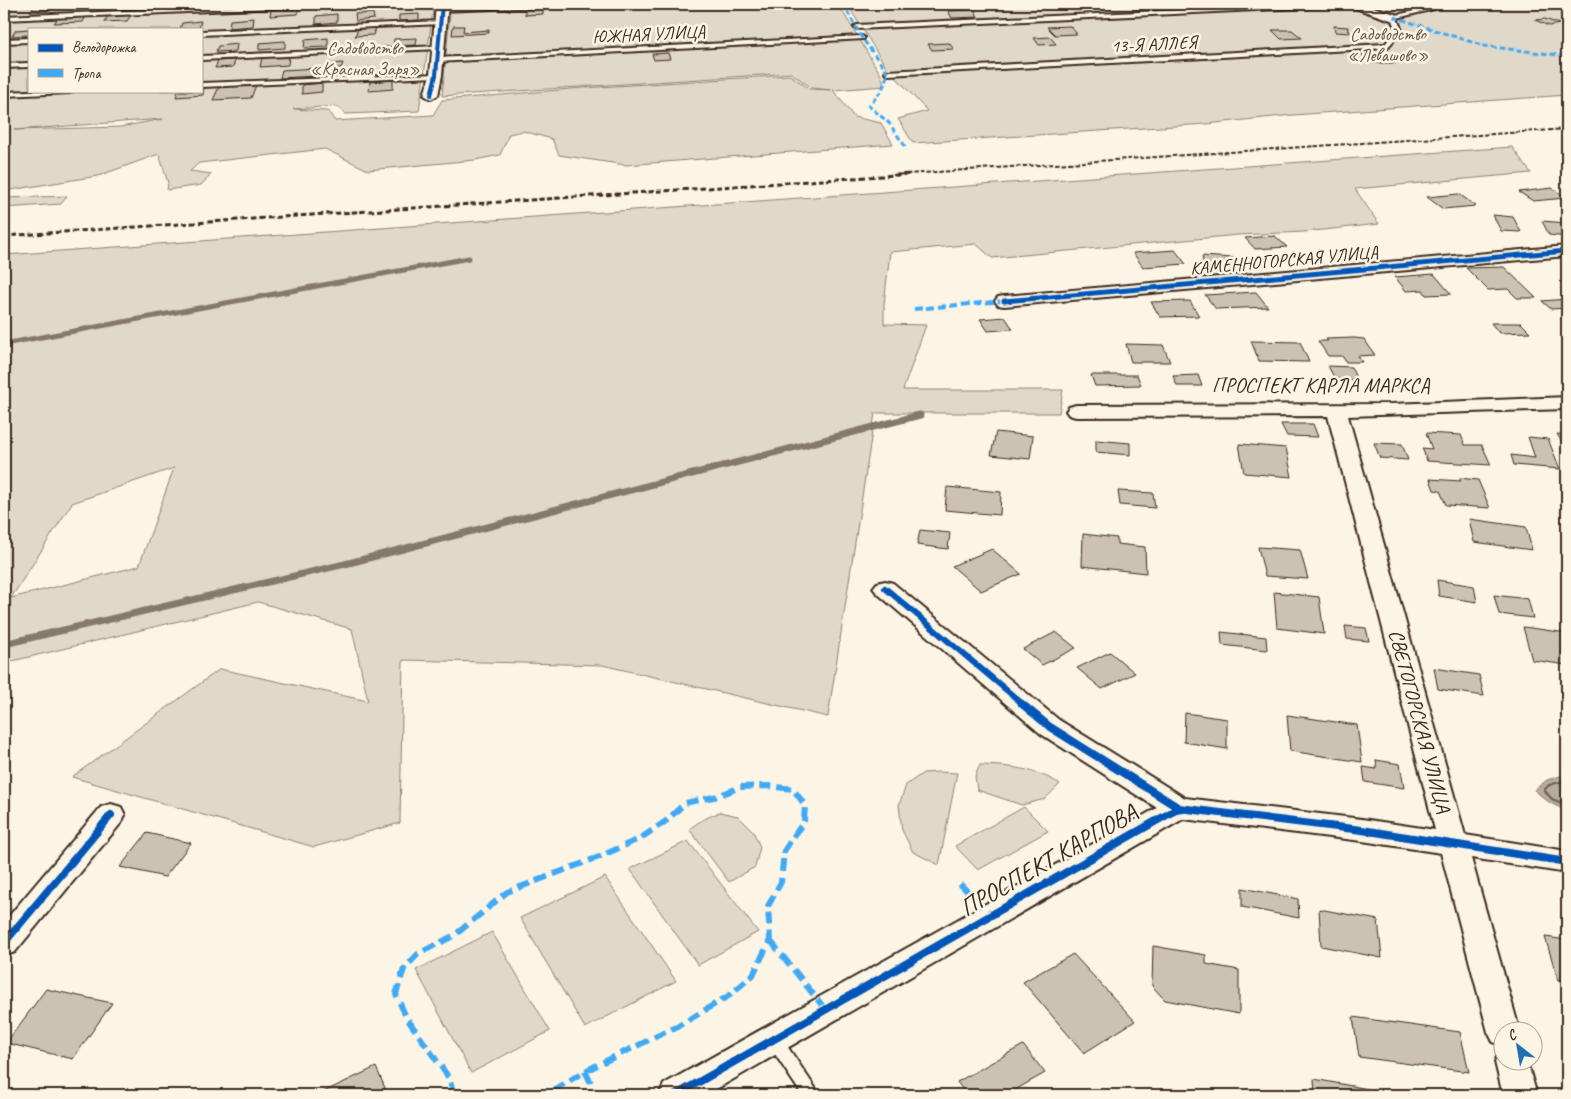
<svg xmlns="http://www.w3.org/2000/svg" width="1571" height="1099" font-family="Caveat,sans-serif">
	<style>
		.green { fill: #e0d8c8; stroke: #8e8173; fill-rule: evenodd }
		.water { fill: #b7ad9e; stroke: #85796b }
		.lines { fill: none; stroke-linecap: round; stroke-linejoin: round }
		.shore { stroke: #6d5e51; stroke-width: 2 }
		.stream-far1 { stroke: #85796b; stroke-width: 5 }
		.stream { stroke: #85796b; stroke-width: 7 }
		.building { fill: #ccc2b3; stroke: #3b2a1e }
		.lane-casing { stroke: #3b2a1e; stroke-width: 4 }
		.street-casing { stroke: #3b2a1e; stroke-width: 4 }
		.lane { fill: #fcf5e5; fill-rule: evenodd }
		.street { fill: #fcf5e5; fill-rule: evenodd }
		.rail-far1 { stroke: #3b2a1e; stroke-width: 2; stroke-dasharray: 4.5 2; stroke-linecap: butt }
		.rail { stroke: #3b2a1e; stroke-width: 3; stroke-dasharray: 5.5 3; stroke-linecap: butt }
		.quiet-far2 { stroke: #3fa9f5; stroke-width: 3; stroke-dasharray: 5.5 3; stroke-linecap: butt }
		.quiet-far1 { stroke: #3fa9f5; stroke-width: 4; stroke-dasharray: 8 4; stroke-linecap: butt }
		.quiet { stroke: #3fa9f5; stroke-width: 6; stroke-dasharray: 13 6; stroke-linecap: butt }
		.cycleway-far3-casing { stroke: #fcf5e5; stroke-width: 5.5 }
		.cycleway-far2-casing { stroke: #fcf5e5; stroke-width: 8 }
		.cycleway-far1-casing { stroke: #fcf5e5; stroke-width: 9 }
		.cycleway-casing { stroke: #fcf5e5; stroke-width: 11 }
		.cycleway-far3 { stroke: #0057b8; stroke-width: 4 }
		.cycleway-far2 { stroke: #0057b8; stroke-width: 5 }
		.cycleway-far1 { stroke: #0057b8; stroke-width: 6 }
		.cycleway { stroke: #0057b8; stroke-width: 8 }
		.labels { text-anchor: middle; stroke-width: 5; stroke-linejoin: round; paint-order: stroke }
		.far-street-label { font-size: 18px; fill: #3b2a1e; stroke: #fcf5e5 }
		.far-park-label { font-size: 18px; fill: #645648; stroke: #fcf5e5 }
		.street-label { font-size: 21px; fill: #3b2a1e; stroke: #fcf5e5 }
		.near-street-label { font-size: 25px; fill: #3b2a1e; stroke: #fcf5e5 }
	</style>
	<rect width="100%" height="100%" fill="#fcf5e5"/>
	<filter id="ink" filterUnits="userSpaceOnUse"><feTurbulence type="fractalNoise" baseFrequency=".02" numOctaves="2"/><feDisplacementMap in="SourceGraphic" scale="10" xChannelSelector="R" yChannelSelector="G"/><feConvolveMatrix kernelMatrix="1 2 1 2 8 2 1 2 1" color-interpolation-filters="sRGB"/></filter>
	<g filter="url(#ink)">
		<path class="green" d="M4,4H434L419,111L346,114L337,106L293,109L328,111L335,121L433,115L442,100L583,88L790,75L810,89L831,90L812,88L791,73L442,96L451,4H838L881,75L885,86L833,90L854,117L881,123L893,144L626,165L559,155L552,139L523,131L509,134L500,155L475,160L368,170L325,149L199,163L190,171L212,174L201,185L167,190L168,183L159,154L98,176L4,191ZM29,29H201V91H29ZM163,119L120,127L14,130Z
			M847,4H1567V95L1293,115L1206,124L913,143L898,119L927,111L894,75H891Z
			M1512,147L1531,173L1355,189L1379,224L1304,232L1238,235L992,258L976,244L890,252L884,304V324L926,325L903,390H1063L1059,413H875L828,717L602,665L403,660L400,823L314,847L72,777L220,669L368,701L352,629L258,602L4,663V255ZM174,468L139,566L11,598L72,503Z
			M67,196L61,204L4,208V198Z
			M980,765C1010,766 1034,768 1060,784L1045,799L1022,805L977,790L975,776Z
			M939,772L957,773L939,865L913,852L902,830L899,805L906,785L923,773Z
			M1024,807L1048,831L978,870L955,846Z
			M720,812L738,816L753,831L760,847L755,867L729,882L689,829L702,820Z
			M688,841L758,932L698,965L630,869Z
			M605,877L676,981L585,1028L520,918Z
			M492,932L550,1031L471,1073L416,970Z"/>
		<path class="water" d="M1567,774V811L1550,803L1534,790L1547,780Z"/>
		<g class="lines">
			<path class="shore" d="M1567,780L1549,785L1544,790L1552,799L1567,805"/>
			<path class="stream-far1" d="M4,344L469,258"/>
			<path class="stream" d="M4,644L345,564L920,415"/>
		</g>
		<path class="building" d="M54,4L50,11L30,12L35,5Z
			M153,4H174L172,8L150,9Z
			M299,7L298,14L270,16L271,9Z
			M525,8H543V14L525,15Z
			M975,10L978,17L952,18L948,11Z
			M373,13L374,19L356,21L355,14Z
			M337,14V22L316,24V16Z
			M419,14V20L399,21V15Z
			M131,15L127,21L104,22L108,16Z
			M86,16L83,22L54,23L58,18Z
			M254,18L253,26L229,28L230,20Z
			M1545,19L1559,24L1549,26L1535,20Z
			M201,21L199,29H180L182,23Z
			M453,26H464L463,32L489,30V33L452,35Z
			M1070,26L1077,34L1055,35L1047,27Z
			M1334,26L1348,27L1350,33L1335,32Z
			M376,28L373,35L355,36L358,29Z
			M29,29V35L12,36L16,30Z
			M1272,30H1292L1302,38L1281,39Z
			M1050,37L1056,44L1039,45L1034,38Z
			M328,38V47L304,48L305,40Z
			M417,38L416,45L393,46L394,39Z
			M285,41V48L259,50V43Z
			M949,43L954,49L932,50L928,44Z
			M237,44L236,51L216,52L218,46Z
			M668,53L670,59L654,60L652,54Z
			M1384,53L1396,63H1372L1361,54Z
			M289,56L288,65L260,67L262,58Z
			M235,60L233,67L215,68L218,61Z
			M343,63L341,68L327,69L329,64Z
			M318,68L316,76L280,78L282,70Z
			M393,80V89L369,91L370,82Z
			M322,83V92L302,94V85Z
			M256,85L251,98L213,100L219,87Z
			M204,87L203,95L176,97L178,91H201V88Z
			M1552,188L1566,198L1533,201L1519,192Z
			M1459,194L1476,206L1443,209L1427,197Z
			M1493,215L1513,217L1521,232L1501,231Z
			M1542,221L1567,223V237L1549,235Z
			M1275,236L1287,247L1255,249L1245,238Z
			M1175,250L1186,264L1143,267L1133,253Z
			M1202,256L1233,258L1236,270L1204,268Z
			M1504,267L1536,298H1517L1508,289L1488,290L1466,268Z
			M1434,274L1451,294L1426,295L1423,290L1406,291L1395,277Z
			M1256,292L1268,307L1216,309L1205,295Z
			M1567,299V308L1551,309L1542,301Z
			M1190,301L1199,316L1160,317L1151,302Z
			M1005,317L1013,329L988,331L980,319Z
			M1491,323H1521L1530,332L1499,333Z
			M1354,338L1364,339L1375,355L1358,356L1362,362H1346L1342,356H1328L1318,341H1328L1326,339Z
			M1251,341L1300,342L1309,362L1259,361Z
			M1126,344L1163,345L1170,362H1131Z
			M1328,366L1351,367L1357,380L1335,379Z
			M1091,375H1137L1141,385L1095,386Z
			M1198,375L1202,386H1177L1173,376Z
			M1281,424H1313L1318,437L1287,436Z
			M996,432L1033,436L1030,459L991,455Z
			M1426,433L1461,435L1465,445H1482L1491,465L1427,461L1422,448L1432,449Z
			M1557,434L1567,435V450L1566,449Z
			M1528,437L1548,439L1560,469L1514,465L1511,455L1535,458Z
			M1096,440L1130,443V455L1096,452Z
			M1374,443L1402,444L1408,460L1380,458Z
			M1239,444L1286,448L1292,477L1244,473Z
			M1459,478L1478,480L1490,508L1446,505L1440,491L1434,490L1430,479L1461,481Z
			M947,487L1001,492L1000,515L945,510Z
			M1118,491L1153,493L1155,508L1120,505Z
			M1469,519L1526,527L1532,550L1474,542Z
			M920,530L950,533L948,549L917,545Z
			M1083,534L1117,538V544L1145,547L1146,573L1082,566Z
			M1258,547L1300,550L1308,579L1265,576Z
			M992,549L1021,574L981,591L952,566Z
			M1437,580L1474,586L1477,602L1439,596Z
			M1274,592L1319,597L1324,634L1277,628Z
			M1494,595L1528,599L1533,618L1499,614Z
			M1345,626L1366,628L1369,641L1347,639Z
			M1523,627L1567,633V665L1532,660Z
			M1056,632L1076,648L1042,665L1023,649Z
			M1221,632L1266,637L1267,650L1222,645Z
			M1110,652L1135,673L1102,689L1077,668Z
			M1434,668L1479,675L1484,696L1438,689Z
			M1185,713L1227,719V749L1184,742Z
			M1287,715L1357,725L1362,762L1290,751Z
			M1376,760L1400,764L1404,788L1365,782L1363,767L1377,769Z
			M147,833L191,843L165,877L120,867Z
			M1242,888L1298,899L1299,918L1242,907Z
			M1319,909L1378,920L1382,958L1321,946Z
			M1545,937L1567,940V981L1558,980Z
			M1153,946L1206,955V964L1239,970V1014L1165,1000L1152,986Z
			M1073,954L1135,1021L1084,1053L1023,982Z
			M46,989L112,1003L73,1059L6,1043Z
			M1353,1017L1460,1032L1469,1072L1359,1057Z
			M1023,1045L1045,1073L1006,1095H967L957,1082Z
			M376,1067L388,1095H317Z
			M1314,1079L1401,1095H1315Z"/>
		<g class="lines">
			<defs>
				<path id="lane" d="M291,4H328L325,6L4,20V16Z
					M530,4H570L567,6L442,11L439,9L442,7Z
					M1311,4H1345L1342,6L857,29L854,27L857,25Z
					M1445,4H1455L1397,18L1402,31L1387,48L888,75L885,73L888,71L1385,44L1396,31L1392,16Z
					M443,21V23L441,24L201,35V31Z
					M862,36L864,37V39L437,62L434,60L437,58Z
					M29,38V42L4,43V39Z
					M441,46V48L439,49L201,60V56Z
					M29,63V67L4,68V64Z
					M438,74L439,75L436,77L201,87V83Z
					M29,91H73L70,93L4,96V92Z
					M773,1032L779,1034L820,1095H802L765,1039L767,1034Z"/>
				<path id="street" d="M436,4H448L442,75L438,95L431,99L424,95L430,75Z
					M1347,4H1364L1398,15L1400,17L1394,21L1349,6Z
					M1567,246V256L1004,306L998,305L995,301L998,297L1004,296Z
					M1567,397V409L1348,416L1465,835L1567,851V873L1471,858L1520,1032H1504V1046L1493,1042L1488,1032L1441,853L1362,841L1183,819L706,1095H659L664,1084L1157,808L1041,734L877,593L873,588L877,583L885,581L893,583L1059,720L1185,798L1362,819L1435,830L1328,416L1076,417L1069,415L1066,411L1069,407L1076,405L1391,404Z
					M111,804L121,807L125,815L121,823L15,952L4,956V922L101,807Z
					M1504,1050V1062H1527L1537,1095H1503L1495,1062L1499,1052Z"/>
			</defs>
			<use href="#lane" class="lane-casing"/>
			<use href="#street" class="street-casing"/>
			<use href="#lane" class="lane"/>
			<use href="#street" class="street"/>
			<path class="rail-far1" d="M893,175L1567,129"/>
			<path class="rail" d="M4,236L911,174"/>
			<path class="quiet-far2" d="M843,4L862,38L888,73L882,90L869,106L889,123L905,146
				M1394,17L1484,46L1567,56"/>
			<path class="quiet-far1" d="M914,309L1004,301"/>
			<path class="quiet" d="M960,884L991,915
				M770,940L825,1009
				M585,1071L597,1095
				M454,1095L449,1078L406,1017L396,994L404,969L418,954L455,935L507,892L599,857L641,838L666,821L685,803L718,796L740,787L768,786L793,789L805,805L804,821L784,851L781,882L768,906L770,940L753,975L730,995L680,1025L585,1071L546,1095"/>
			<defs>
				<path id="cycleway-far3" d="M431,95L436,75L442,4"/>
				<path id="cycleway-far2" d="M1004,301L1567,251"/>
				<path id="cycleway-far1" d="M885,588L1024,705"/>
				<path id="cycleway" d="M1022,704L1050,727L1179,808
					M4,943L111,815
					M676,1095L1179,808L1362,830L1567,862"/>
			</defs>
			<use href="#cycleway-far3" class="cycleway-far3-casing"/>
			<use href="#cycleway-far2" class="cycleway-far2-casing"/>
			<use href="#cycleway-far1" class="cycleway-far1-casing"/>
			<use href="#cycleway" class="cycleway-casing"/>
			<use href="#cycleway-far3" class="cycleway-far3"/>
			<use href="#cycleway-far2" class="cycleway-far2"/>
			<use href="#cycleway-far1" class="cycleway-far1"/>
			<use href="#cycleway" class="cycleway"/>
		</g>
	</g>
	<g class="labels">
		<g class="far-street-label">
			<text transform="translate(649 34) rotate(-3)" y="6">ЮЖНАЯ УЛИЦА</text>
			<text transform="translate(1154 44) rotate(-3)" y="6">13-Я АЛЛЕЯ</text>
			<text transform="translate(1284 260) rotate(-5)" y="6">КАМЕННОГОРСКАЯ УЛИЦА</text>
		</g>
		<g class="far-park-label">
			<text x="1388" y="40">Садоводство<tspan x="1388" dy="21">«Левашово»</tspan></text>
			<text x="365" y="54">Садоводство<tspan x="365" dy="21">«Красная Заря»</tspan></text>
		</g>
		<g class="street-label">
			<text x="1321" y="392">ПРОСПЕКТ КАРЛА МАРКСА</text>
			<text transform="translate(1420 721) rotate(75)" y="7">СВЕТОГОРСКАЯ УЛИЦА</text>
		</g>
		<g class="near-street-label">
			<text transform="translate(1048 859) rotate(-30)" y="9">ПРОСПЕКТ КАРПОВА</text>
		</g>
	</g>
	<rect width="1571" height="1099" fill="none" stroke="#fcf5e5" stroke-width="20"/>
	<rect x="10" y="10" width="1551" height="1079" fill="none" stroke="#3b2a1e" stroke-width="2" filter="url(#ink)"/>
	<rect x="28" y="28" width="175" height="65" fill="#fcf5e5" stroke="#afa495"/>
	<rect x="38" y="44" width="25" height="8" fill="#0057b8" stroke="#afa495"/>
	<text x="72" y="52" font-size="15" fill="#3b2a1e">Велодорожка</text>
	<rect x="38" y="69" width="25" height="8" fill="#3fa9f5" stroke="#afa495"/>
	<text x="72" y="78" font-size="15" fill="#3b2a1e">Тропа</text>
	<g transform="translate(1518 1046) rotate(329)"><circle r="24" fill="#fcf5e5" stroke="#afa495"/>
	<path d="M0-4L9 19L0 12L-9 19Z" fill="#1f6fb2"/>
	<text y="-8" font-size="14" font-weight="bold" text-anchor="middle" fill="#3b2a1e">С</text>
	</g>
</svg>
